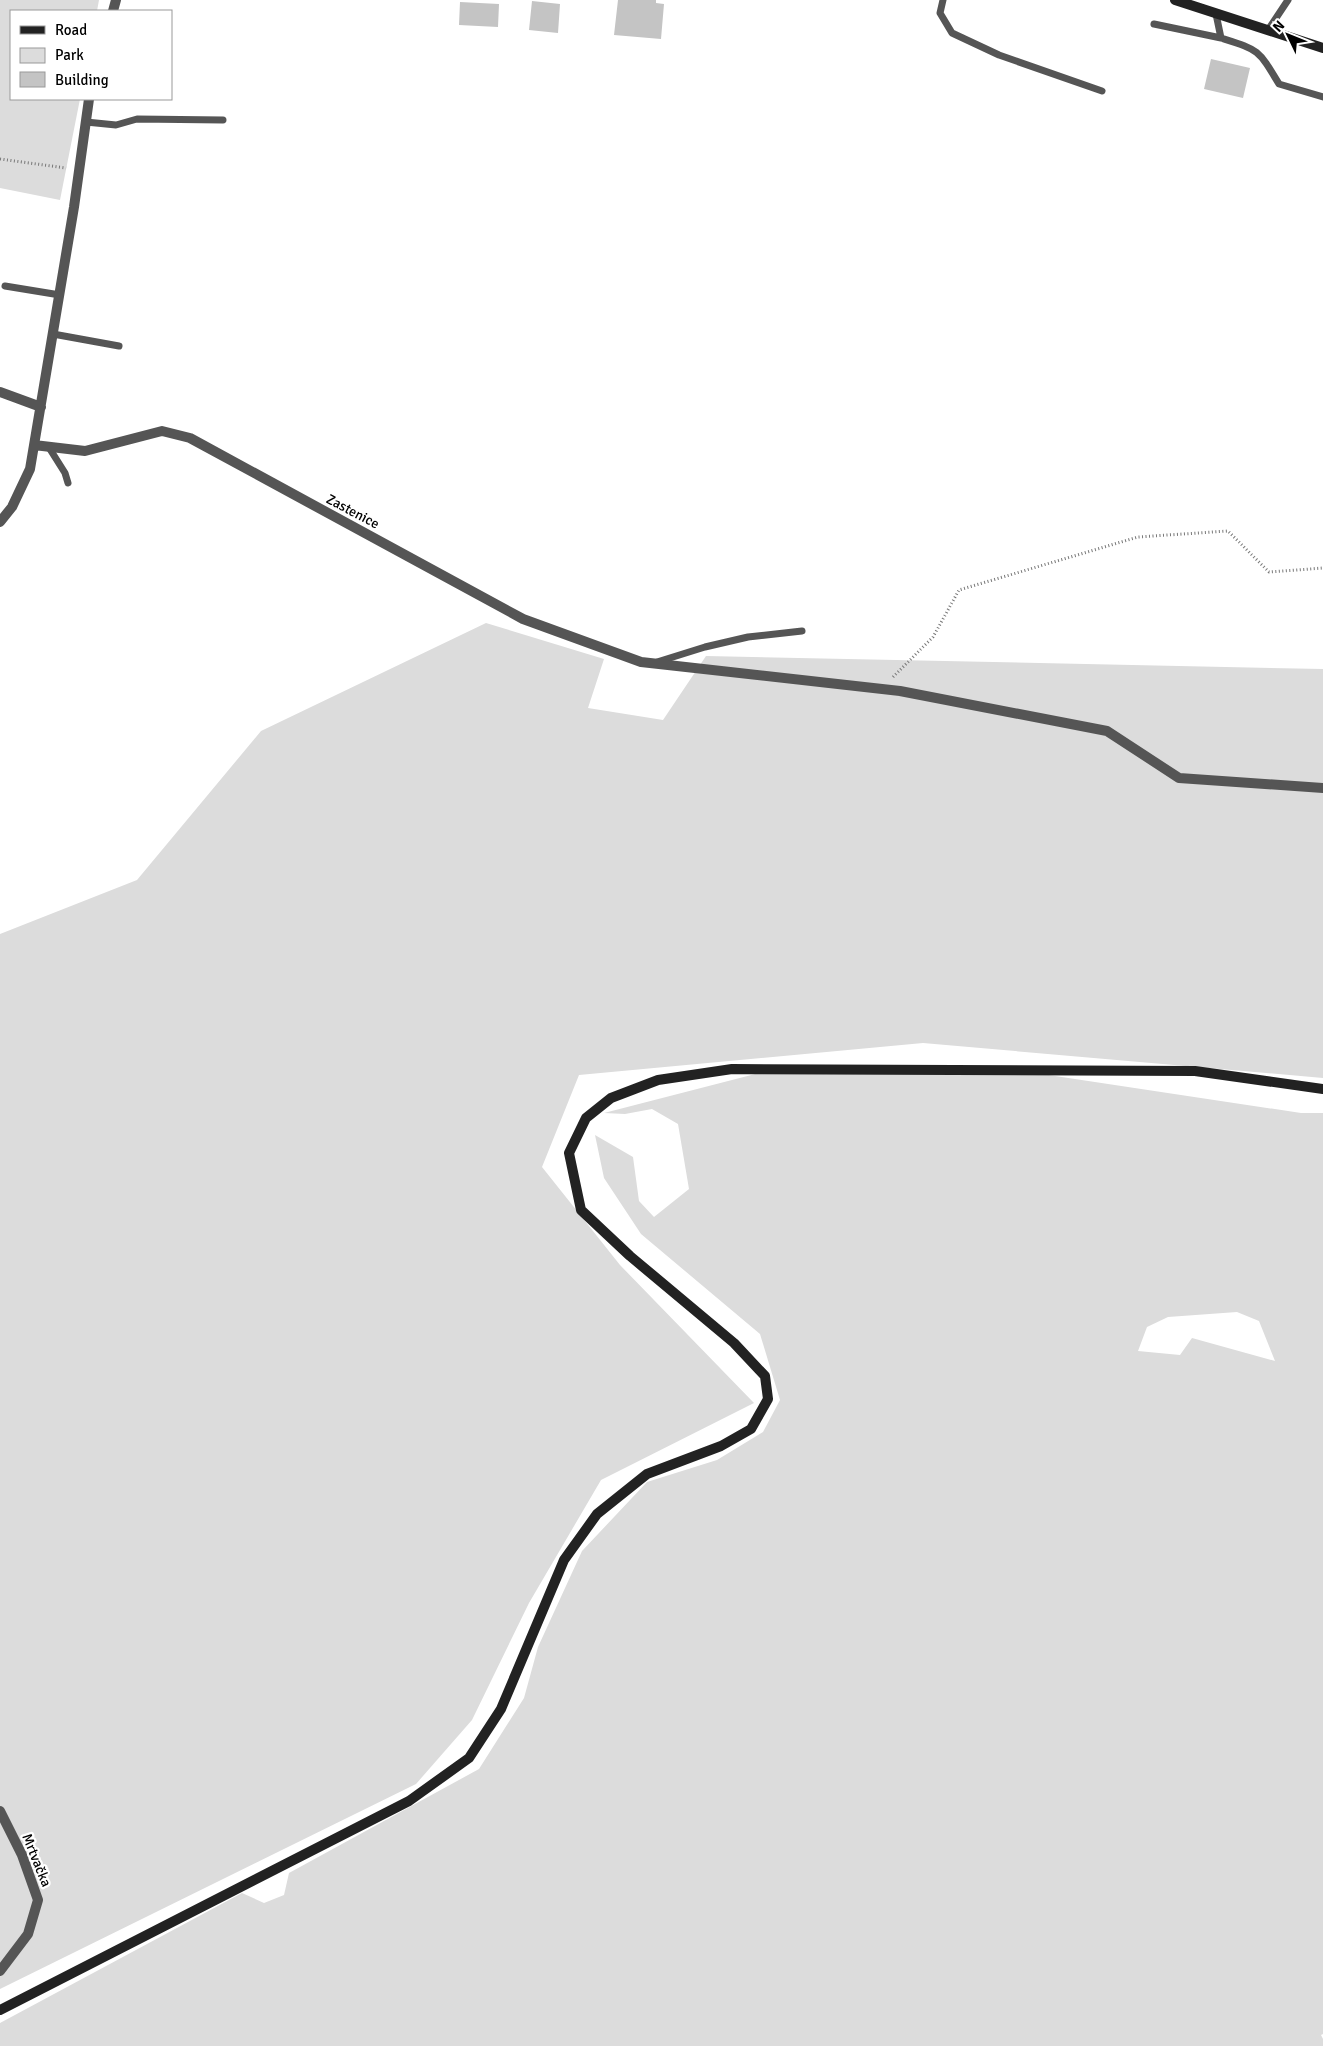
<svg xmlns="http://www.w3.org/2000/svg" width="1323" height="2046" font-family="Signika,sans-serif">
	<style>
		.green { fill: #dcdcdc; fill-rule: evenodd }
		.building { fill: #c4c4c4 }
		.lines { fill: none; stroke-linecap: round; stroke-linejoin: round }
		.path { stroke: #777; stroke-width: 3; stroke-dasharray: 1 2.5; stroke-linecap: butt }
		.lane { stroke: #555; stroke-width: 7 }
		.street { stroke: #555; stroke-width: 10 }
		.secondary { stroke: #222; stroke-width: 10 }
		.labels { text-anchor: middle; stroke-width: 4.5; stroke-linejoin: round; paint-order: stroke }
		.street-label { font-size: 14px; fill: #000; stroke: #fff }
	</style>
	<rect width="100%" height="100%" fill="#fff"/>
	<path class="green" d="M0,0H99L97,11H11V99H80L60,200L0,188Z
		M486,623L604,659L588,708L663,720L706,656L1323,669V1078L923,1043L579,1075L542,1167L620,1265L754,1403L601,1480L529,1603L472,1720L416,1784L0,1989V934L137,880L261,731Z
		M1022,1071L1301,1113H1323V2034L1321,2035L1323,2039V2046H0V2023L242,1893L264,1903L284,1895L289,1873L479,1769L524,1698L538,1647L582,1551L647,1482L717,1460L763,1432L780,1400L760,1334L641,1234L604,1178L595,1135L633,1157L639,1201L654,1217L689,1189L678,1124L652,1109L625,1114L604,1113L763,1072ZM1237,1312L1259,1321L1275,1361L1192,1338L1180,1355L1138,1351L1147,1327L1168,1317Z"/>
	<path class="building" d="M618,0H656V3L664,4L661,39L614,35Z
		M532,1L560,4L558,33L529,30Z
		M460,2L499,4L498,27L459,25Z
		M1211,59L1250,68L1243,98L1204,89Z"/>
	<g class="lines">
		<path class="path" d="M0,159L66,168
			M893,677L933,637L959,590L1138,537L1228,531L1269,572L1323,568"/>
		<path class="lane" d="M943,0L940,13L952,33L999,55L1102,91
			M1216,14L1221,38C1259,50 1258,49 1279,84L1323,97
			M1154,24L1221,38
			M1268,30L1288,0
			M86,122L116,125L137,119L223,120
			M5,286L60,295
			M53,334L119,346
			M48,446L65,473L68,483
			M657,662L705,647L748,637L802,631"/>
		<path class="street" d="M113,11L116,0
			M0,392L41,407
			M34,445L85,451L162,431L190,438L523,619L641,662L900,691L1107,731L1179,778L1323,788
			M0,522L12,507L30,469L74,207L89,99
			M0,1811L22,1855L38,1900L28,1934L0,1971"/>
		<path class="secondary" d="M1175,0L1323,48
			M0,2010L409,1801L469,1758L501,1709L564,1560L597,1514L647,1474L721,1446L751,1429L768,1399L765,1376L734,1343L630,1256L581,1210L569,1153L586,1118L611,1098L658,1080L732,1069L1195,1071L1323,1089"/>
	</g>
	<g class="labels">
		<g class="street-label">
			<text transform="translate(353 511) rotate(28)" y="5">Zastenice</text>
			<text transform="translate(37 1860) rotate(68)" y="5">Mrtvačka</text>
		</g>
	</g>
	<rect x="10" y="10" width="162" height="90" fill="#ffffff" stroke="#999999"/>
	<rect x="20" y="26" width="25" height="8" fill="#222222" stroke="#999999"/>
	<text x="55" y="35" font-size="15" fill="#000000">Road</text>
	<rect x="20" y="48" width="25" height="15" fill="#dcdcdc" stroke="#999999"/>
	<text x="55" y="60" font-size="15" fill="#000000">Park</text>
	<rect x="20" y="72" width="25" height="15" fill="#c4c4c4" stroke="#999999"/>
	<text x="55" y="85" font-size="15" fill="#000000">Building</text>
	<g transform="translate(1288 35) rotate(313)" stroke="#ffffff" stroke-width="4" paint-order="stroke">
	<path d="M0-4L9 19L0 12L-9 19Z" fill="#000000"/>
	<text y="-8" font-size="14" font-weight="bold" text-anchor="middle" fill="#000000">N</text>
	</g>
</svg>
